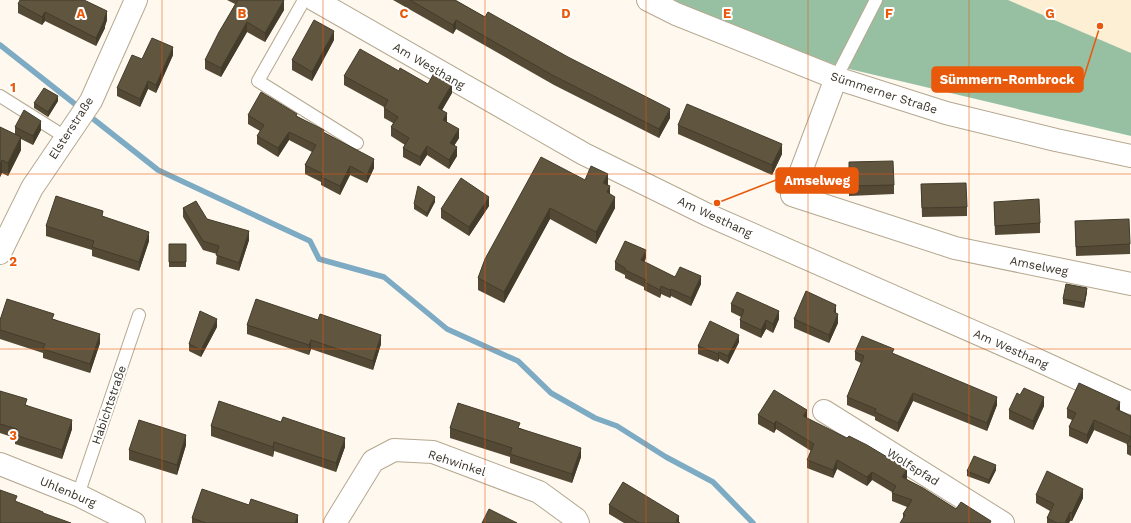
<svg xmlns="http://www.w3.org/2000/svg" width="1131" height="523" font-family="'Work Sans',sans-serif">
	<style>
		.built { fill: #fcefd4 }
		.forest { fill: #97c0a2 }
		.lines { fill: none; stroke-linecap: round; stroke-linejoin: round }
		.stream { stroke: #7dabc3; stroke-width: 5.5 }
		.lane-casing { stroke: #b5a890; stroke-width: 14 }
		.street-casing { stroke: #b5a890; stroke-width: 24 }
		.secondary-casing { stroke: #b5a890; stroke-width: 24 }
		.lane { stroke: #fff; stroke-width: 12 }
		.street { stroke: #fff; stroke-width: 22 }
		.secondary { stroke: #fff; stroke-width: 22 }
		.wall { fill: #534935 }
		.shaded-wall { fill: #433c2b }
		.building { fill: #60553e; stroke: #433c2b }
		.grid { fill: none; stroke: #e8590c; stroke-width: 1; stroke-opacity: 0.55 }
		.labels { text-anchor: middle; stroke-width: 4; stroke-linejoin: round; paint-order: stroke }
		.street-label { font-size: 12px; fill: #383329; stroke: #fff }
		.grid-label { font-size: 13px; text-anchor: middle; font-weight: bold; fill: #e8590c; stroke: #fff; stroke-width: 4; stroke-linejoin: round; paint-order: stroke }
		.leader { fill: none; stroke: #e8590c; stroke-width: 1.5 }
		.callout-dot { fill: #e8590c; stroke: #fff; stroke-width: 1.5 }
		.callout { fill: #e8590c; stroke: #e8590c; stroke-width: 1.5 }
		.callout-label { font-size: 13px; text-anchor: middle; font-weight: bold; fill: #fff }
	</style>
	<rect width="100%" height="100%" fill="#fef8ee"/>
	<path class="built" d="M1008,0H1131V53Z"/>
	<path class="forest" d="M670,0H1008L1131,53V136L841,67L682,6Z"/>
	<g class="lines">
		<path class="stream" d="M0,45L80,108
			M87,114L158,170L310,241L319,259L384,277L447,329L518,361L551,393L595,418L617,426L666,457L713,482L753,523"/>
		<defs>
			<path id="lane" d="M304,0L258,81L357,143
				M836,78L876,0
				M0,96L67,138
				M78,495L139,315"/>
			<path id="street" d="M315,0L584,154L708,215L1031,357L1131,403
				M836,78L792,195L955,248L1131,284
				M0,253L32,188L91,101L136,0
				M824,411L1003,523
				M0,464L78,495L134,523
				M335,523L373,461L394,450L433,452L539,492L576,519L578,523"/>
			<path id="secondary" d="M648,0L676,14L836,78L946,113L1056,140L1131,156"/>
		</defs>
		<use href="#lane" class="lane-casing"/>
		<use href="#street" class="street-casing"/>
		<use href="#secondary" class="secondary-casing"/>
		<use href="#lane" class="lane"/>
		<use href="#street" class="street"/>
		<use href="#secondary" class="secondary"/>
	</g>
	<path class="wall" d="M227,0H283L284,10L265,42L247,32L221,77L205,69V60L235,4Z
		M393,0H455L485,17L670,118L659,138L554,85L456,29L453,34Z
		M18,4L107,20L105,26V28L96,46L45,21L42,25L18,13Z
		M334,40L312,81L292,70V60Z
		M173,55L156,93L148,89L140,107L117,96V88L142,59Z
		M399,71L428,84L452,93L442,110L447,122L459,138L454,146L457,156L449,169L427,155L420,166L403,157V148L405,145L391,136V127L393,123L384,118V107L344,85V76Z
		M58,101L48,117L34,108V103Z
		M248,115L297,116L324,133L374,168L367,183L350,175L340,195L321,185V182L305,174V165L312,152L289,140L278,157L257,144V136L260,131L248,124Z
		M678,125L782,154L772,175L678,134Z
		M0,127L15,135V127L41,130L33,145L21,139V150L8,176L2,173L0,177Z
		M849,172L894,185V194L849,196Z
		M585,180L608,185L610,194L615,208L596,244L550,219L504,303L478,290V278L485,259Z
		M921,184L967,207V216L922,217Z
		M435,202L427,217L414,209V204Z
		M994,202L1040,223V233L995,235Z
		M489,206L469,236L441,218V209Z
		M183,208L207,219L249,240L239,271L216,264L217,254L203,250L183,217Z
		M103,217L149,241L139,271L92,256V250L46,236V226Z
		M1075,221L1130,244V254L1076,256Z
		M169,244H186V267H169Z
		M646,258L644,262L675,277L701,284L691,306L671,296L670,298L661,294L660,298L644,290V287L625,278V275L615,270V262Z
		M1087,292L1084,308L1063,304V299Z
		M731,304L779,319L773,333L766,329L761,338L740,328V320L741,317L731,312Z
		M836,313L838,323L829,343L794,328V319Z
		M54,319L100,343L90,373L43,358V353L0,339V320Z
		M318,320L381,344L373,370L311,349L309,355L247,334V325Z
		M217,327L201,357L189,351V344Z
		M739,342L728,364L719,359L718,362L698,354V346Z
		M855,352L894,354L997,405L987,431L913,401L898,432L875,420V417L847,405V397L861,363L855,360Z
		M0,391L72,429L62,459L15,444V438L0,433Z
		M1044,406L1033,430L1009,419V410Z
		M1067,409L1120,411L1131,416V456L1127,454V444L1094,430L1087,444L1069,436V427L1072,420L1067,418Z
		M758,415L807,418L907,478L906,479L956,509L991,523L903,518V514L907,507L892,501V492L872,480L867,486L837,469L833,478L807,468V460L811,451L776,429L774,433L758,424Z
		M211,426L345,447L336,472L274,451L273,457L211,436Z
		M450,428H520L581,457L572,483L510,463V457L450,438Z
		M186,445L177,475L129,460V450Z
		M996,470L989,484L967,476V471Z
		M1036,495L1083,498L1072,521H1070L1069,523H1047V518L1050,511L1036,503Z
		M249,505L298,523H192V518Z
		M609,505L679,523H680H624L609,514Z"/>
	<path class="shaded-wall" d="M284,0V10L265,42V33Z
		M107,11V20L105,26V28L96,46V38Z
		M45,12V21L42,25V17Z
		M456,20V29L453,34V25Z
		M247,22V32L221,77V68Z
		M334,31V40L312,81V72Z
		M173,47V55L156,93V85Z
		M148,81V89L140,107V99Z
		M452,84V93L438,117V108Z
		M58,96V101L48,117V112Z
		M670,109V118L659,138V129Z
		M447,113V122L443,120Z
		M41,121V130L33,145V136Z
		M459,129V138L450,152V143Z
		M289,132V140L278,157V148Z
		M21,137V150L8,176V163Z
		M782,144V154L772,175V165Z
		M427,146V155L420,166V157Z
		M457,147V156L449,169V160Z
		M374,159V168L367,183V175Z
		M2,160V173L0,177V165Z
		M350,166V175L340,195V186Z
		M608,174V186L603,183Z
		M610,186V198L607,192Z
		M435,197V202L427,217V213Z
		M489,197V206L469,236V227Z
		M615,197V208L596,244V232Z
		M550,208V219L504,303V292Z
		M249,231V240L239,271V263Z
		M149,232V241L139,271V262Z
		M646,250V258L641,268V260Z
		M701,276V284L691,306V298Z
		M661,286V294L660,298V290Z
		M1087,288V292L1084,308V303Z
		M671,289V296L670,298V290Z
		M836,305V314L834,312Z
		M779,311V319L773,333V324Z
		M838,314V323L829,343V335Z
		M217,319V327L201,357V350Z
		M766,320V329L761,338V330Z
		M100,334V343L90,373V364Z
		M381,335V344L373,370V361Z
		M739,335V342L728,364V356Z
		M311,340V349L309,355V345Z
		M719,352V359L718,362V354Z
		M913,393V401L898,432V423Z
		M997,397V405L987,431V423Z
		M1044,397V406L1033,430V421Z
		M1120,402V412L1116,409Z
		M807,410V419L803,416Z
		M72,420V429L62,459V450Z
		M1094,420V430L1087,444V435Z
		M776,421V429L774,433V424Z
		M186,435V445L177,475V465Z
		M345,438V447L336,472V463Z
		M274,442V451L273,457V447Z
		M581,448V457L572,483V474Z
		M837,460V469L833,478V470Z
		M996,465V470L989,484V480Z
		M907,469V478L902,486V477Z
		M872,472V480L867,486V477Z
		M1083,489V498L1072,521V513Z
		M1070,512V521L1069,523H1065Z
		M298,515V523H295Z
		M679,516V523L676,521Z"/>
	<path class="building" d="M20,0H84L107,11L104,19H105L96,38L45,12L42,17L18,4Z
		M238,0H284L265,33L247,22L221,68L205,60L219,32Z
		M410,0H455L485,17L488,12L568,57L670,109L659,129L554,76L456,20L453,25Z
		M314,20L334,31L312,72L292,60Z
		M152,38L173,47L156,85L148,81L140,99L117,88L132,55L142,59Z
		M360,49L399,71L400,68L428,84L434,73L452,84L438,108L447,113L443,120L459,129L450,143L457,147L449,160L427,146L420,157L403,148L409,138L391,127L398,117L384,108L388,100L344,76Z
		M44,88L58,96L48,112L34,103Z
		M261,92L297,114L296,116L324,130L323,132L374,159L367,175L350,166L340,186L321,177L323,174L305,165L316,145L289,132L278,148L257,136L264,125L248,115Z
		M687,104L782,144L772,165L678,125Z
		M24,110L41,121L33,136L15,127Z
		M0,127L21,137L8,163L2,160L0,165Z
		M541,157L585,180L591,166L608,174L603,183L610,186L607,192L615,197L596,232L550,208L504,292L478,278L485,259Z
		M893,161L894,185L849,186V162Z
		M461,178L489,197L469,227L441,209Z
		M966,183L967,207L922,208L921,184Z
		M418,186L435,197L427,213L414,204Z
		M56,196L103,211L102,216L149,232L139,262L92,247L94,241L46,226Z
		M1039,199L1040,223L995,226L994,202Z
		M196,201L207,219L249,231L239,263L216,255L219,246L203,241L183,208Z
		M1129,219L1130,244L1076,247L1075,221Z
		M625,241L646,250L641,260L675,277L680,267L701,276L691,298L671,289L670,290L661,286L660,290L644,282L646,280L625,270V268L615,262Z
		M169,244H186V262H169Z
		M1066,284L1087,288L1084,303L1063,299Z
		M806,291L836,305L834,312L838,314L829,335L794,319Z
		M737,292L779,311L773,324L766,320L761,330L740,320L744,310L731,304Z
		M7,299L54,314L52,319L100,334L90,364L43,349L45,344L0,330V320Z
		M256,299L318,320L320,314L381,335L373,361L311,340L309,345L247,325Z
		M200,311L217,319L201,350L189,344Z
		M710,321L739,335L728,356L719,352L718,354L698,346Z
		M862,336L894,349L892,353L997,397L987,423L913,393L898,423L875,412L876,409L847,397L864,356L855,352Z
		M1079,383L1120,402L1116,409L1131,416V447L1127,445L1131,437L1094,420L1087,435L1069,427L1076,413L1067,409Z
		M1024,388L1044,397L1033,421L1009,410L1017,393L1020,395Z
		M774,390L807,410L803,416L847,438L849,436L867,445L907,469L902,477L923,488L956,509L961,502L991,521L990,523H900L905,515L903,514L912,500L892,493L896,486L872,472L867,477L837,460L833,470L807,460L814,444L776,421L774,424L758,415Z
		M0,391L27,399L25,405L72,420L62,450L15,435L17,429L0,424Z
		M219,401L281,422L283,417L345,438L336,463L274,442L273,447L211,426Z
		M458,403L520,423L518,428L581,448L572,474L510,454L512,448L450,428Z
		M139,420L186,435L177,465L129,450Z
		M974,456L996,465L989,480L967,471Z
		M1047,471L1083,489L1072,513L1070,512L1065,523H1057L1047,518L1054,504L1036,495Z
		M623,482L679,516L676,521L680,523H639L609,505Z
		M202,489L249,505L251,499L298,515L295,523H206L192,518Z
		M0,490L17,496L15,501L43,512V513L71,523H0Z
		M489,509L517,523H482Z"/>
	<path class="grid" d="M162,0V523M323,0V523M485,0V523M646,0V523M808,0V523M969,0V523M0,174H1131M0,349H1131"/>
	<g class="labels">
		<g class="street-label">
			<text transform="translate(429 66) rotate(30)" y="4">Am Westhang</text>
			<text transform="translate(884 93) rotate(18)" y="4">Sümmerner Straße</text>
			<text transform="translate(71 128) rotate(-57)" y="4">Elsterstraße</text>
			<text transform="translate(715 217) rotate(25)" y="4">Am Westhang</text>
			<text transform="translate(1039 266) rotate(11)" y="4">Amselweg</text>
			<text transform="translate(1011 349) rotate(24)" y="4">Am Westhang</text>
			<text transform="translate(109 405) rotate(-71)" y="4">Habichtstraße</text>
			<text transform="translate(457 463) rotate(18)" y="4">Rehwinkel</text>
			<text transform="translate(913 467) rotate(32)" y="4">Wolfspfad</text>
			<text transform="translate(68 492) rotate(23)" y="4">Uhlenburg</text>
		</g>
	</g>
	<g class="grid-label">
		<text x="81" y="18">A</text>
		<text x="242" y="18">B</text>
		<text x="404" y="18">C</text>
		<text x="566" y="18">D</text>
		<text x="727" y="18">E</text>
		<text x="889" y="18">F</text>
		<text x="1050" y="18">G</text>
		<text x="13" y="92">1</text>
		<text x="13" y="266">2</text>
		<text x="13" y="440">3</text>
	</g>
	<path class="leader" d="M1100 26L1083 80M717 203L776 180"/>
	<g class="callout-dot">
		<circle cx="1100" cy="26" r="4"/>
		<circle cx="717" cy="203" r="4"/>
	</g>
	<g class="callout">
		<rect x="932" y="67" width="151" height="25" rx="4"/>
		<rect x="776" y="168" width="82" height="25" rx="4"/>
	</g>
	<g class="callout-label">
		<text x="1007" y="84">Sümmern-Rombrock</text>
		<text x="817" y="185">Amselweg</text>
	</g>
</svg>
